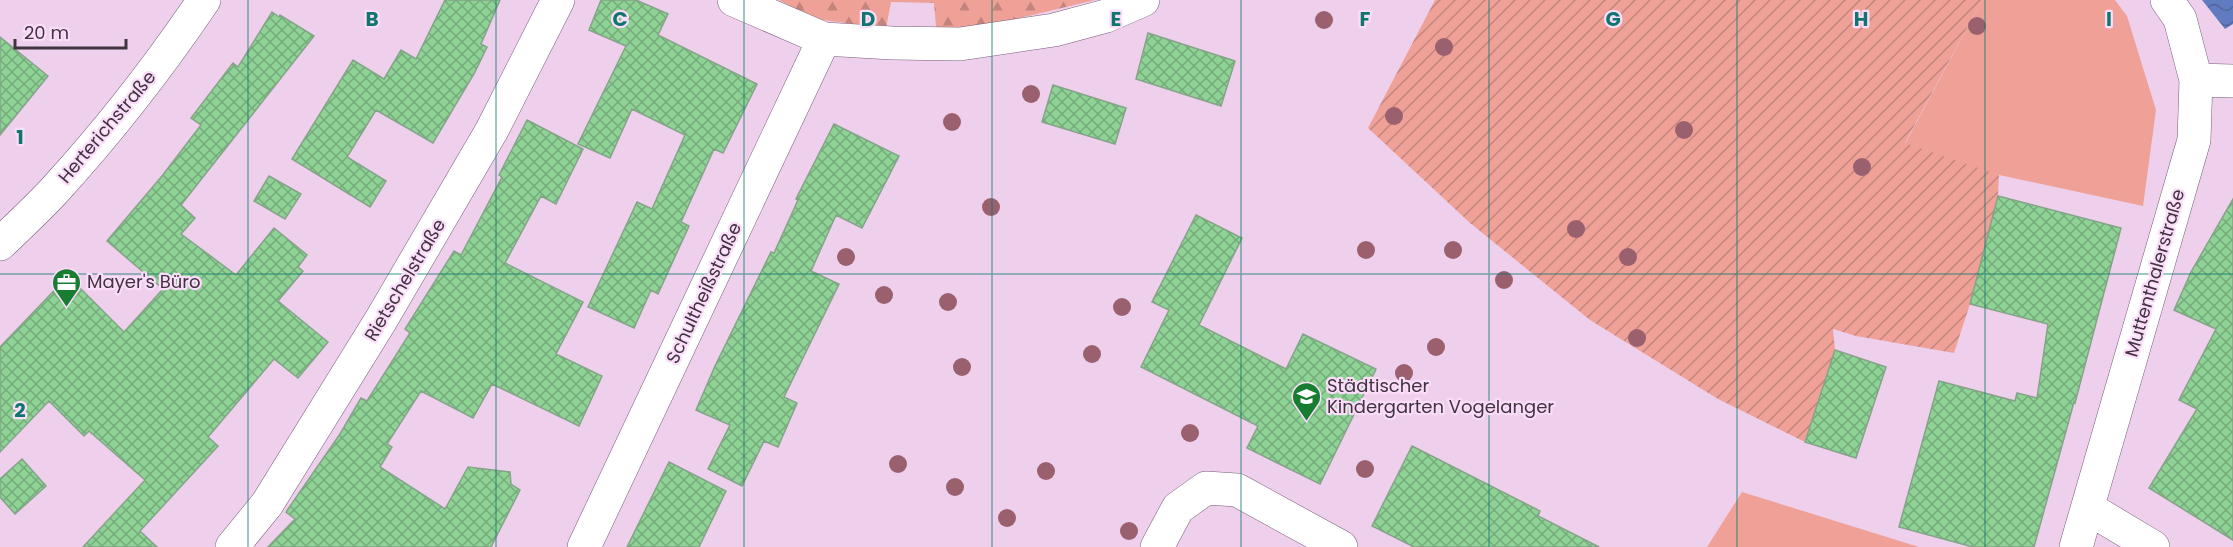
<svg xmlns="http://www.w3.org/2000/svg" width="2233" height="547" font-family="Poppins,sans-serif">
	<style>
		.grass { fill: #efa197 }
		.forest { fill: url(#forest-firs) }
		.garden { fill: url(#garden-furrows) }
		.water { fill: url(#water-waves) }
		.building { fill: url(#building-cross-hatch); stroke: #85a388; stroke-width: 1.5 }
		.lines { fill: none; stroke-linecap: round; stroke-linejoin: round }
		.street-casing { stroke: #775d77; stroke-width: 34 }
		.secondary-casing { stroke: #775d77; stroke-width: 34 }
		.street { stroke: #fff; stroke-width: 33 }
		.secondary { stroke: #fff; stroke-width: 33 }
		.tree { fill: #9a606e }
		.grid { fill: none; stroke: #0f766e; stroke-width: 1.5; stroke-opacity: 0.55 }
		.labels { text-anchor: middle; stroke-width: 4.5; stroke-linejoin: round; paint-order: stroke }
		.street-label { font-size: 18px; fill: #403440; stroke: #fbddfa }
		.poi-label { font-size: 18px; fill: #403440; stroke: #fbddfa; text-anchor: start }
		.grid-label { font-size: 20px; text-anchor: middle; font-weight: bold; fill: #0f766e; stroke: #fbddfa; stroke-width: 4.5; stroke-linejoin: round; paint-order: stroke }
	</style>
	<defs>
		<pattern id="forest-firs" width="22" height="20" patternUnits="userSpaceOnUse" patternTransform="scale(1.5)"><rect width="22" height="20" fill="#efa197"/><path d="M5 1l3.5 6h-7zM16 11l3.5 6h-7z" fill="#c3847d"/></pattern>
		<pattern id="garden-furrows" width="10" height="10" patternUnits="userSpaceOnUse" patternTransform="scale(1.5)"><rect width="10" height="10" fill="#efa197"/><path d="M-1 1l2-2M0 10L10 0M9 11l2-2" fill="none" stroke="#c3847d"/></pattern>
		<pattern id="water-waves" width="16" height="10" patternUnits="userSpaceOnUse" patternTransform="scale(1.5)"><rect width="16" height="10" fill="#607bbf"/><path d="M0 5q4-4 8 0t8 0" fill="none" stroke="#51669d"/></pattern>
		<pattern id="building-cross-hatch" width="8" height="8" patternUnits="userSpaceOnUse" patternTransform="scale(1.5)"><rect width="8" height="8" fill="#8ed295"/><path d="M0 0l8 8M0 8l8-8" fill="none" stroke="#75ab7b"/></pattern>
	</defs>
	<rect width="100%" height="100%" fill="#eed0ed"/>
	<path class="grass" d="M1982,0H2115L2127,16L2156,110L2143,206L1990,173L1905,144Z
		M1742,492L1919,547H1707Z"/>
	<path class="forest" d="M779,0H1095L970,30L936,27L934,3L891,2L886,28L814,19Z"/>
	<path class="garden" d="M1435,0H1982L1905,143L1999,175L1998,196L1970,304L1954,353L1856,336L1833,329L1835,350L1805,442L1718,399L1590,320L1470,223L1368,128Z"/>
	<path class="water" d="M2202,0H2233V24L2225,29Z"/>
	<path class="building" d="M445,0H500L481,44L487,47L475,72L433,143L376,110L347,157L386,181L370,207L292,159L353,60L384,79L401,50L416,59Z
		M601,0H636L668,14L658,35L757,84L723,153L714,149L681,222L689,226L658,294L651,290L634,328L588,307L637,202L652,209L685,135L632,109L610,158L578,144L626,46L589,30Z
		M272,12L279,17L280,15L314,36L181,205L195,218L181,234L236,275L274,228L307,255L298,267L303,271L278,301L328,342L298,378L274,359L208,437L218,446L140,531L157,547H83L145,480L89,431L84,436L49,401L0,452V347L68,276L124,332L163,289L107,241L162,176L201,125L191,118L233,63L238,67Z
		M1148,33L1235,61L1221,106L1136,79Z
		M0,37L48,76L0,135Z
		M1053,85L1126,108L1115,144L1042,122Z
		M527,120L583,149L556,204L541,196L505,263L583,302L556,354L602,376L579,426L492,384L473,418L421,391L387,444L392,447L380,467L445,509L468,467L510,472L511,484L520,490L491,547H268L295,519L286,512L340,434L361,398L367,401L410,333L405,329L454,251L461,255L502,177L499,175Z
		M834,124L899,156L862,228L836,215L811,271L839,284L784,397L797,403L778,447L764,441L742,486L708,469L730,425L696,410L715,366L771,252L774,253L798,200L796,199Z
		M269,176L301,194L285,219L254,201Z
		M1998,196L2121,228L2075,403L2074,402L2034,547H1973L1899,527L1939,381L2015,401L2017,393L2037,398L2048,324L1970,304Z
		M2233,199V540L2149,488L2197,409L2179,400L2216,329L2174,310L2191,272Z
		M1196,215L1242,238L1199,325L1286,369L1303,334L1376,369L1320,484L1247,448L1258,426L1141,367L1169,310L1152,302Z
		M1835,350L1886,367L1856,458L1805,442Z
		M1412,446L1540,511L1538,516L1599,547H1414L1372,526Z
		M22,459L46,486L15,514L0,497V479Z
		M669,462L726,491L699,547H627Z"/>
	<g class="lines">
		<defs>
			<path id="street" d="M734,0L824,39L892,43L960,44L1054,30L1106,16L1143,0
				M2196,80L2233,81
				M2088,508L2153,547
				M232,547L267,504L381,320L492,130L558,0
				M584,547L824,39
				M1157,547L1178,508L1206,488L1237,490L1341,547
				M2076,547L2194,140L2196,80L2180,19L2167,0"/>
			<path id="secondary" d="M0,244C18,227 36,210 53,192C108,132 158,68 204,0"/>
		</defs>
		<use href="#street" class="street-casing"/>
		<use href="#secondary" class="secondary-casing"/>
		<use href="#street" class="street"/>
		<use href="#secondary" class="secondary"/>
	</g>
	<g class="tree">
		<circle cx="1324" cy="20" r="9"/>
		<circle cx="1977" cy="26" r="9"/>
		<circle cx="1444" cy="47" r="9"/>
		<circle cx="1031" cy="94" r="9"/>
		<circle cx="1394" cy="116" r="9"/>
		<circle cx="952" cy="122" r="9"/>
		<circle cx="1684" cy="130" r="9"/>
		<circle cx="1862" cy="167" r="9"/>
		<circle cx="991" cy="207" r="9"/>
		<circle cx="1576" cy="229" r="9"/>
		<circle cx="1366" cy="250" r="9"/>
		<circle cx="1453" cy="250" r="9"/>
		<circle cx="846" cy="257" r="9"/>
		<circle cx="1628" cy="257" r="9"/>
		<circle cx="1504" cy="280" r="9"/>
		<circle cx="884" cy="295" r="9"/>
		<circle cx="948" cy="302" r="9"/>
		<circle cx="1122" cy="307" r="9"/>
		<circle cx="1637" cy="338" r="9"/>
		<circle cx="1436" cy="347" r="9"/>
		<circle cx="1092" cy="354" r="9"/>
		<circle cx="962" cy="367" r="9"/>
		<circle cx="1404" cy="373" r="9"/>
		<circle cx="1190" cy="433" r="9"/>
		<circle cx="898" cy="464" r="9"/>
		<circle cx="1365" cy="469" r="9"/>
		<circle cx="1046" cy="471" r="9"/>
		<circle cx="955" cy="487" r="9"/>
		<circle cx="1007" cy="518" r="9"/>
		<circle cx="1129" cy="531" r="9"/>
	</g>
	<path class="grid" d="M248,0V547M496,0V547M744,0V547M992,0V547M1241,0V547M1489,0V547M1737,0V547M1985,0V547M0,274H2233"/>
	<defs>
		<symbol id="office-pin" viewBox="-11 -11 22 30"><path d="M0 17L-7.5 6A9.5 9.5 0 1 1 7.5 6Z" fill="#167d31" stroke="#fbddfa"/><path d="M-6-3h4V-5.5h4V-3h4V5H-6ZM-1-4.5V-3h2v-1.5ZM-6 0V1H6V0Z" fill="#fff"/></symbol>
		<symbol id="school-pin" viewBox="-11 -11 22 30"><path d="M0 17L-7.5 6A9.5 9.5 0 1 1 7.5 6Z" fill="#167d31" stroke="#fbddfa"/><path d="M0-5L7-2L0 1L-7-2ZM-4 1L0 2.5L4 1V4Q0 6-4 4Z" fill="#fff"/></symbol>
	</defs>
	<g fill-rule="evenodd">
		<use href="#office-pin" x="50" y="266" width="33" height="45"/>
		<use href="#school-pin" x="1290" y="380" width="33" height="45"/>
	</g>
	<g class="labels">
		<g class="street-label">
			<text transform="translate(107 127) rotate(-50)" y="6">Herterichstraße</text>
			<text transform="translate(2155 273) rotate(-74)" y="6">Muttenthalerstraße</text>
			<text transform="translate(405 280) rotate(-59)" y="6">Rietschelstraße</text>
			<text transform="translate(704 293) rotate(-65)" y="6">Schultheißstraße</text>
		</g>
		<g class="poi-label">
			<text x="87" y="288">Mayer's Büro</text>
			<text x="1327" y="392">Städtischer<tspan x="1327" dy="21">Kindergarten Vogelanger</tspan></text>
		</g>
	</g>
	<g class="grid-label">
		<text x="372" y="26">B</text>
		<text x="620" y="26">C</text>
		<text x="868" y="26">D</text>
		<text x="1116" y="26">E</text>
		<text x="1365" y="26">F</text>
		<text x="1613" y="26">G</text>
		<text x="1861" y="26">H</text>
		<text x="2109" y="26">I</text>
		<text x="20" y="144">1</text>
		<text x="20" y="417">2</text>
	</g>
	<path d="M15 39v9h111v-9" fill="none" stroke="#403440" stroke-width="3"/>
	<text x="24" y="39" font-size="18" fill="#403440" stroke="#fbddfa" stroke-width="4.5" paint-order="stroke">20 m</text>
</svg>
